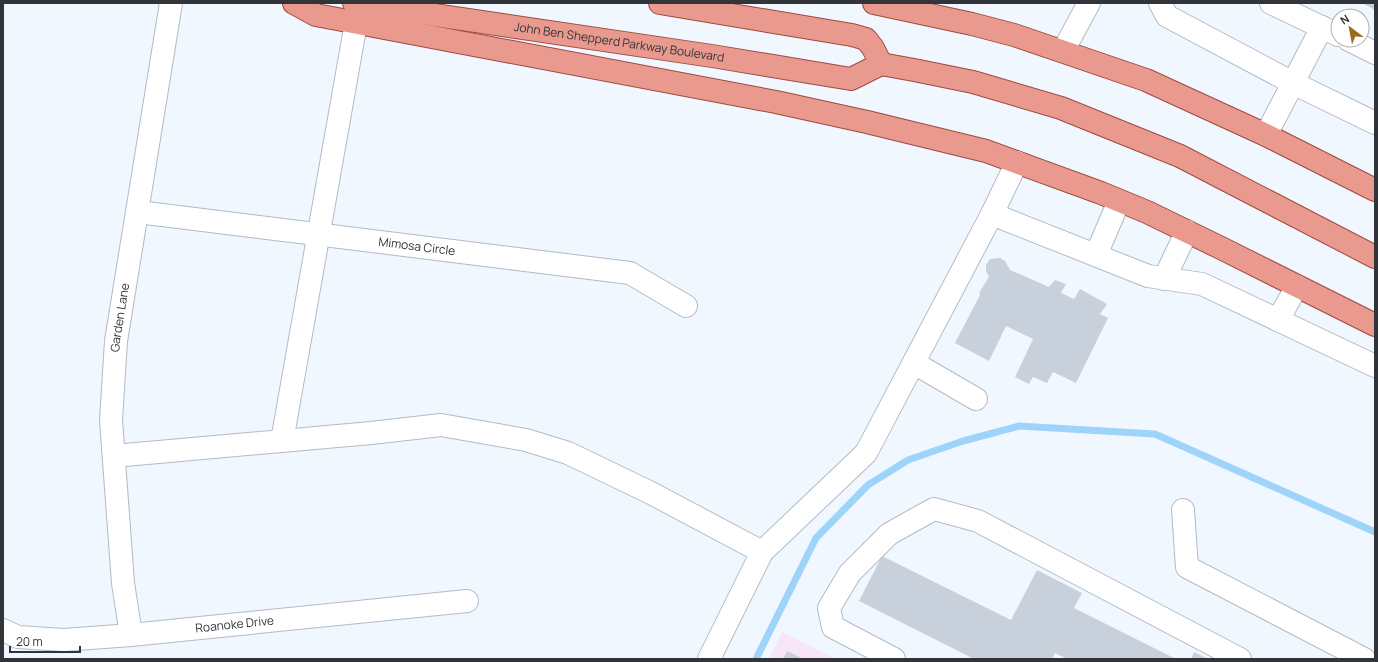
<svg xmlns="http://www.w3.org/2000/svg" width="1378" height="662" font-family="Manrope,sans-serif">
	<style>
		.industrial { fill: #f7e6f7 }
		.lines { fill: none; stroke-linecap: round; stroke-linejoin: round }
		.stream { stroke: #9ed3fa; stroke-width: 7 }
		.building { fill: #c8d1db }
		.minor-casing { stroke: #b2bbc4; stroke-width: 24 }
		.major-casing { stroke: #a0493f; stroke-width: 24 }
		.minor { stroke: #fff; stroke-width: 22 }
		.major { stroke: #e9998e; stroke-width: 22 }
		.labels { text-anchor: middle; stroke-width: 3; stroke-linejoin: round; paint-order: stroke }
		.street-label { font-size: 12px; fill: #313438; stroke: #fff }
	</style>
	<rect width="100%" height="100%" fill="#f0f7ff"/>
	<path class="industrial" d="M782,632L836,659H769Z"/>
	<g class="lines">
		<path class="stream" d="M756,659L816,538L868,485L908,460L963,441L1019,426L1155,434L1375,532"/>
	</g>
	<path class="building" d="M1362,3H1375V10Z
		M1000,258L1005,261L1010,270L1049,287L1055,280L1066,284L1061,293L1074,299L1080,289L1107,304L1100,314L1108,318L1076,383L1053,372L1047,383L1033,377L1029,384L1015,377L1033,339L1006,326L989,361L955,343L980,295L979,293L989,277L986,271V265L990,259Z
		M882,556L1011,620L1037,570L1082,593L1074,608L1176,659H1067L1055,653L1052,659H974L859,601Z
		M787,651L804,659H783Z
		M1194,652L1208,659H1191Z"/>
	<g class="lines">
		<defs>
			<g id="minor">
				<path d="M1160,3L1167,16L1293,83L1375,123"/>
				<path d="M1271,3L1338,35"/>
				<path d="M1349,40L1375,53"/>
				<path d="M1063,51L1089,3"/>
				<path d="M1266,135L1322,27"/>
				<path d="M1017,162L992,214L1148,276L1202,284L1375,366"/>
				<path id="s1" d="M138,212L630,273L686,306"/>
				<path d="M1096,255L1119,201"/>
				<path d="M1164,279L1187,231"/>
				<path d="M1278,320L1297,286"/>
				<path d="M914,363L976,399"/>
				<path d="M282,441L356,23"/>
				<path d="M114,456L371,433L441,425L526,440L568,453L651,493L762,552L866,453L992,214"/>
				<path d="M1183,510L1187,567L1364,659"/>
				<path id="s2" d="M3,630L18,637L64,640L131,635L467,601"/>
				<path id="s3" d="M131,635L123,583L111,420L116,341L171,3"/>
				<path d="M709,659L762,552"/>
				<path d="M894,659L833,627L829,608L850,573L889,534L934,509L978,521L1240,659"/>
			</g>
			<g id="major">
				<path d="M294,3L316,15L776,102L867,122L986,151L1101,193L1147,212L1223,249L1375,325"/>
				<path id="s4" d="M354,3L712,56L851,79L881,64"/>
				<path d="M660,3L852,35L866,39L873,48L881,64"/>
				<path d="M874,3L972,24L1014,35L1146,80L1266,135L1375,190"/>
				<path d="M881,64L914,70L973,82L1061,108L1180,156L1375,257"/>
			</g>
		</defs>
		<use href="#minor" class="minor-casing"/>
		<use href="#major" class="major-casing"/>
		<use href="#minor" class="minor"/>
		<use href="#major" class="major"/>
	</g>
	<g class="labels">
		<g class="street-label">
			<text dy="4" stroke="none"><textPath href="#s4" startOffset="268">John Ben Shepperd Parkway Boulevard</textPath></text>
			<text dy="4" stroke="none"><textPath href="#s1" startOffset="281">Mimosa Circle</textPath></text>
			<text dy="4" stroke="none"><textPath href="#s3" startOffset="319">Garden Lane</textPath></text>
			<text dy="4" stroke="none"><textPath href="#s2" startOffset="234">Roanoke Drive</textPath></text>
		</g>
	</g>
	<rect width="1378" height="662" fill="none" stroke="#313438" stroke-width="8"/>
	<g transform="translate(1350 28) rotate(328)"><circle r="19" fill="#ffffff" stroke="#adaeaf"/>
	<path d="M0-3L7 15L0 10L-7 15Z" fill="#976c19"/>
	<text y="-6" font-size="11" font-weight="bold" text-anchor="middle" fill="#313438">N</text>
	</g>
	<path d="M10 646v6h70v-6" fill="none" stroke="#313438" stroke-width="2"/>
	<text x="16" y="646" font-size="12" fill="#313438" stroke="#ffffff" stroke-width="3" paint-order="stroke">20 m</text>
</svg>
